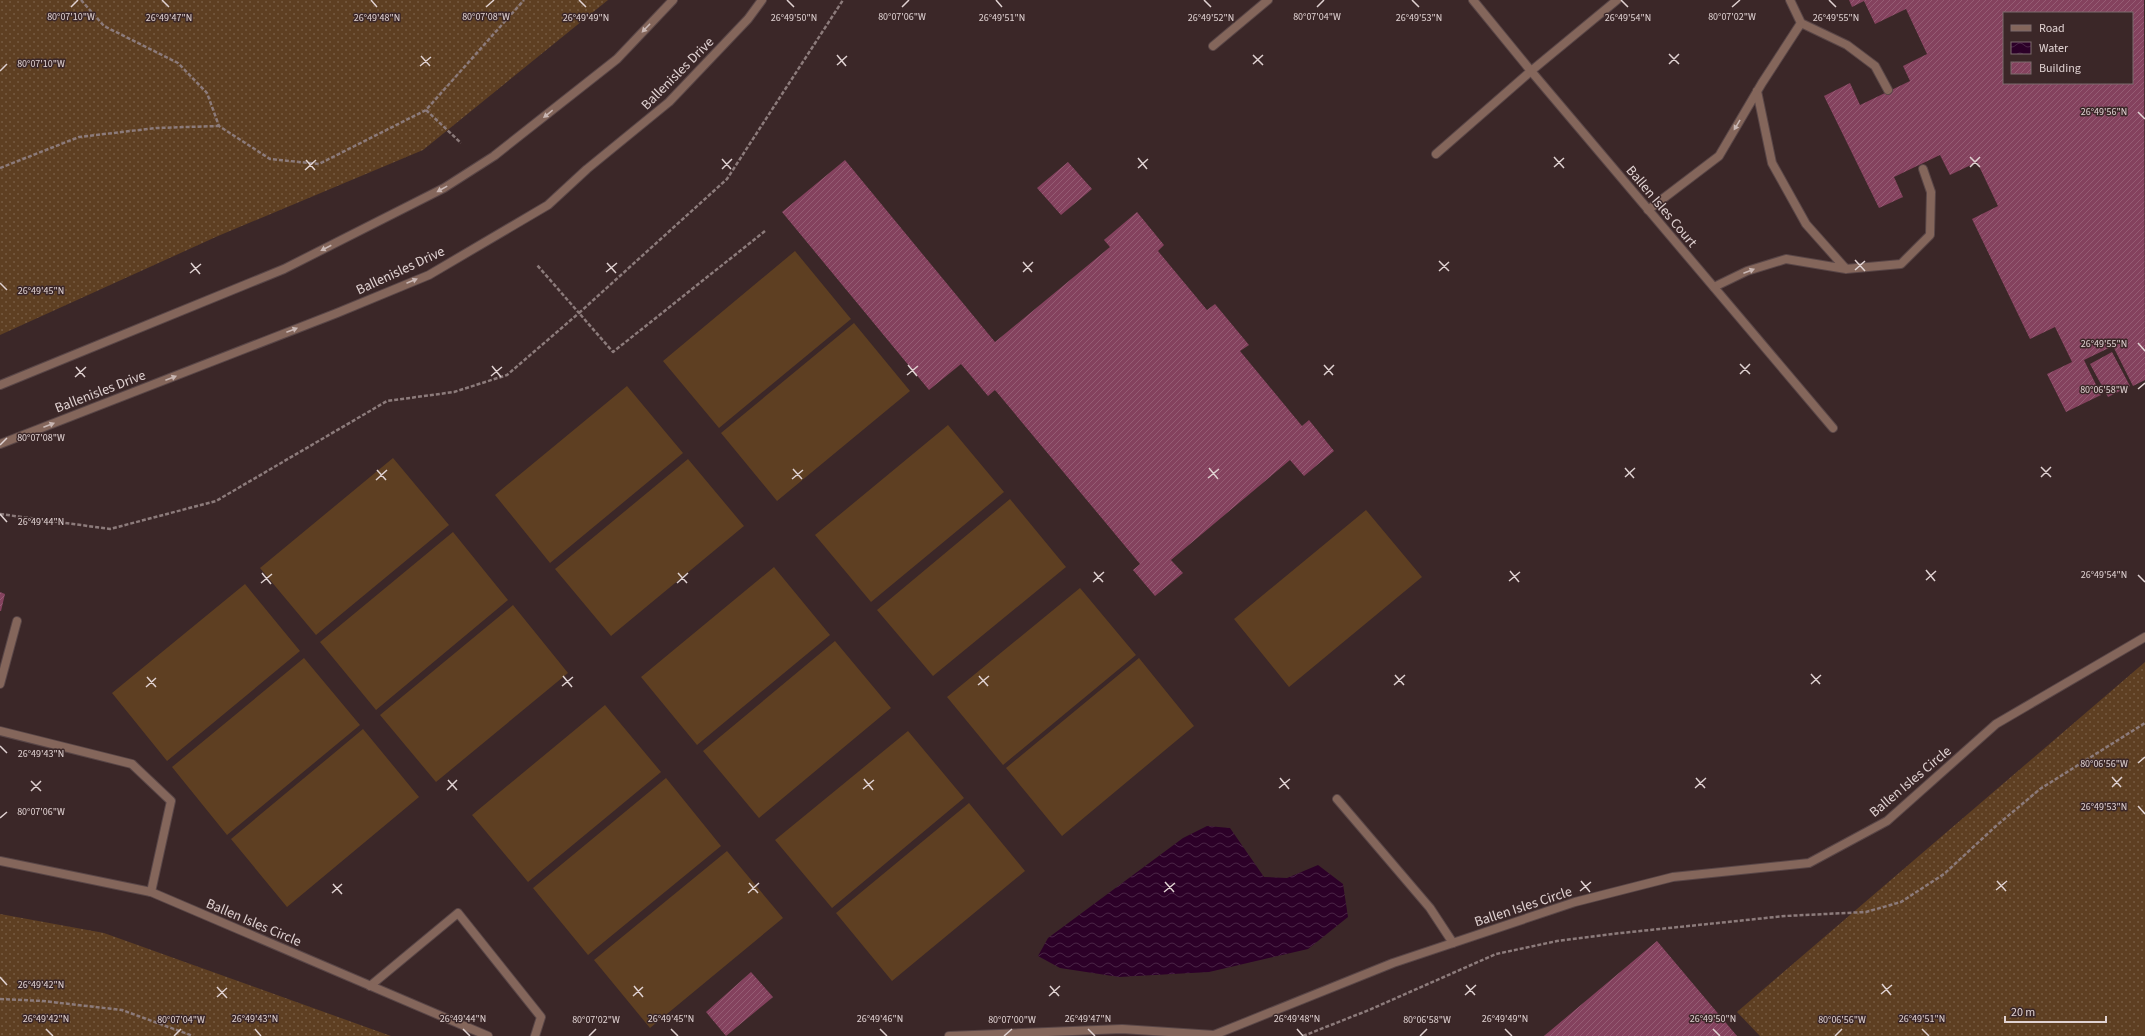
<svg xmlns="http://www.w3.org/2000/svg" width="2145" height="1036" font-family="'Source Sans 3',sans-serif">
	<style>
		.grass { fill: url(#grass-dots) }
		.garden { fill: #5e3f22 }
		.water { fill: url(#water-waves) }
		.building { fill: url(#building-hatch); fill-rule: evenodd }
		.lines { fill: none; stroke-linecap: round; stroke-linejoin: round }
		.service-casing { stroke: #594647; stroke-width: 10 }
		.minor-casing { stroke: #594647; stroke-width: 10 }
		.path { stroke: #8c7b7b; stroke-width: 2.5; stroke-dasharray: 4 2; stroke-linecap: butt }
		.service { stroke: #84665b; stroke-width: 8 }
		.minor { stroke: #84665b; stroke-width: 8 }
		.oneway { fill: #c9b7b4 }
		.ticks { fill: none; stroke: #e0d2d2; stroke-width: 1.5 }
		.labels { text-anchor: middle; stroke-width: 3; stroke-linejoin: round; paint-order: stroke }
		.street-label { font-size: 14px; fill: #e0d2d2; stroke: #3b2728 }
		.ticks-label { font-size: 10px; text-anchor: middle; fill: #e0d2d2; stroke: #3b2728; stroke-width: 3; stroke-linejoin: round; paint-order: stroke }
	</style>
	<defs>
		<pattern id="grass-dots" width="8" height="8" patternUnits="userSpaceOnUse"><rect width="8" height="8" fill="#5e3f22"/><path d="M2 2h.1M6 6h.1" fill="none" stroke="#755a41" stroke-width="1.8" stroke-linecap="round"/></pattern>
		<pattern id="water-waves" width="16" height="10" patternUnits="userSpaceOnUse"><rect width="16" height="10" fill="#2c0028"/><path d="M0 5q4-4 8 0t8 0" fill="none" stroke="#4a2446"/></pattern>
		<pattern id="building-hatch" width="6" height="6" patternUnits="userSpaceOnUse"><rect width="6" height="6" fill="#84425e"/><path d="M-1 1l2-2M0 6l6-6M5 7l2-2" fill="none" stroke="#955c74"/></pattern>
	</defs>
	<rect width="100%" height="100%" fill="#3b2728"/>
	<path class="grass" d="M0,0H608L423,150L218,236L0,335Z
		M2145,662V1036H1760L1737,1012Z
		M0,914L104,933L391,1036H0Z"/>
	<path class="garden" d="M795,251L851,319L719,428L663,361Z
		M854,323L910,391L777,501L721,433Z
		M627,386L683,453L550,563L495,495Z
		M948,425L1004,492L871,602L815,535Z
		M393,458L449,525L316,635L260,568Z
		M688,459L744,526L611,636L555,569Z
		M1010,499L1066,567L933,676L877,610Z
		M1366,510L1422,577L1289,687L1234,619Z
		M453,532L508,600L376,710L320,642Z
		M774,567L830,635L697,745L641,677Z
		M245,584L300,651L167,761L112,693Z
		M1080,588L1136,655L1003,765L947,697Z
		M513,605L568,673L436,782L380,715Z
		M835,641L891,708L759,818L703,751Z
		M304,658L360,725L227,835L172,767Z
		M1139,658L1194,726L1062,836L1006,768Z
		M605,705L661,772L528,882L472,815Z
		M363,729L419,797L287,907L231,839Z
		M908,731L964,798L832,908L775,840Z
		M666,778L721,846L588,955L533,888Z
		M969,803L1025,871L892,981L836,913Z
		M727,851L783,918L650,1028L594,960Z
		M2145,996V1036H2135L2141,1024L2143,1001Z"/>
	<path class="water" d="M1207,826L1230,828L1264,877L1287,878L1318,865L1343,884L1348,917L1308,949L1209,972L1119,977L1060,968L1038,956L1048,938L1183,838Z"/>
	<path class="building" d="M1849,0H2144L2145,380L2133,386L2113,346L2084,360L2101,395L2066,412L2047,374L2072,362L2055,327L2030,339L1972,219L1998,206L1977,162L1950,175L1940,155L1894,177L1903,197L1879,208L1824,96L1850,83L1860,105L1910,81L1903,66L1927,54L1906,9L1875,24L1864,1L1852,7ZM2004,13H2132V83H2004Z
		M845,160L995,342L1110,247L1104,240L1137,212L1164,245L1158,251L1207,310L1215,304L1249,345L1240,351L1302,426L1309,420L1334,451L1304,476L1290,460L1171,560L1183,573L1155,596L1133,570L1140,564L995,390L988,396L961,364L929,390L782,212Z
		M1068,162L1092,189L1061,215L1037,188Z
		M2112,352L2130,386L2108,397L2090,364Z
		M0,592L5,594L1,611H0Z
		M1657,941L1737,1036H1544Z
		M751,972L773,997L726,1036L706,1012Z"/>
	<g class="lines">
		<defs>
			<path id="service" d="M1790,0L1801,23L1847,45L1875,66L1888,90
				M1213,46L1268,0
				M1757,91L1772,163L1806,224L1846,269
				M1436,154L1531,71L1617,0
				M1648,210L1719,156L1762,83L1801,23
				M1714,287L1747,271L1786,259L1846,269L1901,264L1930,235L1931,192L1923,169
				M0,684L17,621
				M0,731L132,764L171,801L151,892
				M1337,799L1430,908L1453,943
				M370,986L458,913L541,1017L535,1036"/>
			<path id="minor" d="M1473,0L1531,71L1833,428
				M0,385L284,269L444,188L494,156L617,59L673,0
				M0,444L337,313L429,275L548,205L587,169L669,102L748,19L762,0
				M0,861L151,892L488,1036
				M949,1036L1122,1029L1214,1035L1393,963L1575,902L1673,877L1809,863L1887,821L1996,724L2145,637"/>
		</defs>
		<use href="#service" class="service-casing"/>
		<use href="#minor" class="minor-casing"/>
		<path class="path" d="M81,0L104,26L178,63L207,93L219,126L270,159L319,164L426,110L524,0
			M426,110L461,143
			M0,168L79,137L156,128L219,126
			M765,231L613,352L579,313L727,179L843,0
			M0,514L110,529L216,501L387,401L454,392L507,375L579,313L537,265
			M0,999L43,1001L122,1010L193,1036
			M1303,1036L1369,1010L1496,954L1557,941L1621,933L1785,916L1866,912L1901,902L1944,874L1996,826L2040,789L2145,723"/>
		<use href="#service" class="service"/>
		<use href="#minor" class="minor"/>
	</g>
	<defs><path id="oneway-solid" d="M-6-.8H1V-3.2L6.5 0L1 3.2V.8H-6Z"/></defs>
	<g class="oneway">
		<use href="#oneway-solid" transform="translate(646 28) rotate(134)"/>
		<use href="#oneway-solid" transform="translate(548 114) rotate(141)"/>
		<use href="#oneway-solid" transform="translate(1737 125) rotate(121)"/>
		<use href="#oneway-solid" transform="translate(442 189) rotate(151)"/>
		<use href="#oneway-solid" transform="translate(326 248) rotate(153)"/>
		<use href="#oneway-solid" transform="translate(1749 271) rotate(-21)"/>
		<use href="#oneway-solid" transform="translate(412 281) rotate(-23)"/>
		<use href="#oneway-solid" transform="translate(292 330) rotate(-21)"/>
		<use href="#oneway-solid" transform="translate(171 378) rotate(-21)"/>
		<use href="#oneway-solid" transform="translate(49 425) rotate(-21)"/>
	</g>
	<path class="ticks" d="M162,0L169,7M371,0L377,7M579,0L586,7M787,0L794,7M996,0L1002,7M1204,0L1211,7M1412,0L1419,7M1621,0L1628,7M1829,0L1836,7M71,7L78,0M486,7L494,0M902,7L909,0M1317,7L1324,0M1732,7L1740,0M1669,54L1679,64M837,55L846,66M1253,55L1263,65M421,56L430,66M1253,64L1263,55M1669,64L1679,54M837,65L847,56M420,66L431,57M0,71L7,64M2138,112L2145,119M1554,157L1564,168M1970,157L1980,167M1138,158L1147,169M722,159L731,169M306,160L315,170M1554,167L1564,158M1970,167L1980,157M1138,168L1148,159M722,169L732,159M305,170L316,160M1855,260L1865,271M1439,261L1449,271M1023,262L1032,272M191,263L200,274M607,263L616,273M1855,270L1865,261M1439,271L1449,262M606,272L617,263M1023,272L1033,262M190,273L201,264M0,283L7,290M2138,343L2145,351M1740,364L1750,374M908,365L917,376M1324,365L1333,375M492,366L501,377M76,367L85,377M1740,374L1750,364M907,375L918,366M1324,375L1334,365M491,376L502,367M75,377L86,367M2138,389L2145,383M0,445L7,438M2041,467L2051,477M1209,468L1218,479M1625,468L1634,478M793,469L802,479M377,470L386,480M1625,477L1635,468M2041,477L2051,467M1208,478L1219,469M792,479L803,470M376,480L387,470M0,514L7,522M1926,570L1935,581M1510,571L1519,582M1094,572L1103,582M262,573L271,584M678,573L687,583M2138,575L2145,582M1926,580L1936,571M1509,581L1520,572M1093,582L1104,572M261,583L272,574M677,583L688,573M1811,674L1820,684M1395,675L1404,685M563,676L572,687M979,676L988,686M147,677L156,687M1811,684L1821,675M978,685L989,676M1394,685L1405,675M562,686L573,677M146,687L156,678M0,746L7,753M2138,763L2145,757M2112,777L2121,787M1280,778L1289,789M1696,778L1705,788M864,779L873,790M448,780L457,790M31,781L41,791M2112,787L2122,777M1279,788L1290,779M1695,788L1706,778M863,789L874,780M447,790L457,780M31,791L41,781M2138,806L2145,814M0,818L7,812M1581,881L1590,892M1997,881L2006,891M1165,882L1174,892M749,883L758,893M333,884L342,894M1996,890L2007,881M1580,891L1591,882M1164,892L1175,883M332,893L342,884M748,893L759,883M0,977L7,985M1882,984L1891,995M1466,985L1475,995M634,986L643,997M1050,986L1059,996M217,987L227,998M1881,994L1892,985M1465,995L1476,985M633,996L643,987M1049,996L1060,986M217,997L227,988M46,1029L53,1036M255,1029L261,1036M463,1029L470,1036M671,1029L678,1036M880,1029L887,1036M1088,1029L1095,1036M1297,1029L1303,1036M1505,1029L1512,1036M1713,1029L1720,1036M1922,1029L1929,1036M174,1036L181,1029M589,1036L596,1029M1004,1036L1012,1029M1420,1036L1427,1029M1835,1036L1842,1029"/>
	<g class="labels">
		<g class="street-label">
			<text transform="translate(677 73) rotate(-45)" y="5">Ballenisles Drive</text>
			<text transform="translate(1662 206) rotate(50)" y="5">Ballen Isles Court</text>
			<text transform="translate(400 270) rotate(-25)" y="5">Ballenisles Drive</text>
			<text transform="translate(100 391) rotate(-21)" y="5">Ballenisles Drive</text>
			<text transform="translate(1910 781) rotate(-40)" y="5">Ballen Isles Circle</text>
			<text transform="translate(1523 906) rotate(-18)" y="5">Ballen Isles Circle</text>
			<text transform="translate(254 922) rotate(23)" y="5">Ballen Isles Circle</text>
		</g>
	</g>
	<g class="ticks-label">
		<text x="486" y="20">80°07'08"W</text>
		<text x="1317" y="20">80°07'04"W</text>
		<text x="1732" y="20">80°07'02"W</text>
		<text x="71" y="20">80°07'10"W</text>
		<text x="902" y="20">80°07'06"W</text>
		<text x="377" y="21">26°49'48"N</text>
		<text x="586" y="21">26°49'49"N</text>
		<text x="1002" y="21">26°49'51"N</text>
		<text x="1419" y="21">26°49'53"N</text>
		<text x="1628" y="21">26°49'54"N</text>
		<text x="1836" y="21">26°49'55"N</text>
		<text x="169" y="21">26°49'47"N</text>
		<text x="794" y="21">26°49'50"N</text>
		<text x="1211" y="21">26°49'52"N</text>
		<text x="41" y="67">80°07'10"W</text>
		<text x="2104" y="115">26°49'56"N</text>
		<text x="41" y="294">26°49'45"N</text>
		<text x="2104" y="347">26°49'55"N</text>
		<text x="2104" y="393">80°06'58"W</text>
		<text x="41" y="441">80°07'08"W</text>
		<text x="41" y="525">26°49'44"N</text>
		<text x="2104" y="578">26°49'54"N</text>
		<text x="41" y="757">26°49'43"N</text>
		<text x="2104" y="767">80°06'56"W</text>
		<text x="2104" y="810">26°49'53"N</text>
		<text x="41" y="815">80°07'06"W</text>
		<text x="41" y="988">26°49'42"N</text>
		<text x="46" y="1022">26°49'42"N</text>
		<text x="255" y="1022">26°49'43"N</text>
		<text x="463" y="1022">26°49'44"N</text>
		<text x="671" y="1022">26°49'45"N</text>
		<text x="880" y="1022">26°49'46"N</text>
		<text x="1088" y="1022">26°49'47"N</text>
		<text x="1297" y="1022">26°49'48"N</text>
		<text x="1505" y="1022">26°49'49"N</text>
		<text x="1713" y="1022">26°49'50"N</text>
		<text x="1922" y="1022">26°49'51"N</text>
		<text x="181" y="1023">80°07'04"W</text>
		<text x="596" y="1023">80°07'02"W</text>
		<text x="1012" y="1023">80°07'00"W</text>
		<text x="1427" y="1023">80°06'58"W</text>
		<text x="1842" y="1023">80°06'56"W</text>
	</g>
	<rect x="2003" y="12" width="130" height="72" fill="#3b2728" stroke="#7d6b6c"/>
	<rect x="2011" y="25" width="20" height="6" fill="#84665b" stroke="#7d6b6c"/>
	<text x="2039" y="32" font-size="12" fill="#e0d2d2">Road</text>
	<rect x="2011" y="42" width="20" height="12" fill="url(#water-waves)" stroke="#7d6b6c"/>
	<text x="2039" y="52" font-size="12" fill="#e0d2d2">Water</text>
	<rect x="2011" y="62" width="20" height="12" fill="url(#building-hatch)" stroke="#7d6b6c"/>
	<text x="2039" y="72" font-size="12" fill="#e0d2d2">Building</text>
	<path d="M2005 1016v6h101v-6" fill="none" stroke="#e0d2d2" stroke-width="2"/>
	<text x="2011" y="1016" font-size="12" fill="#e0d2d2" stroke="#3b2728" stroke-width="3" paint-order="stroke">20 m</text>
</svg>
